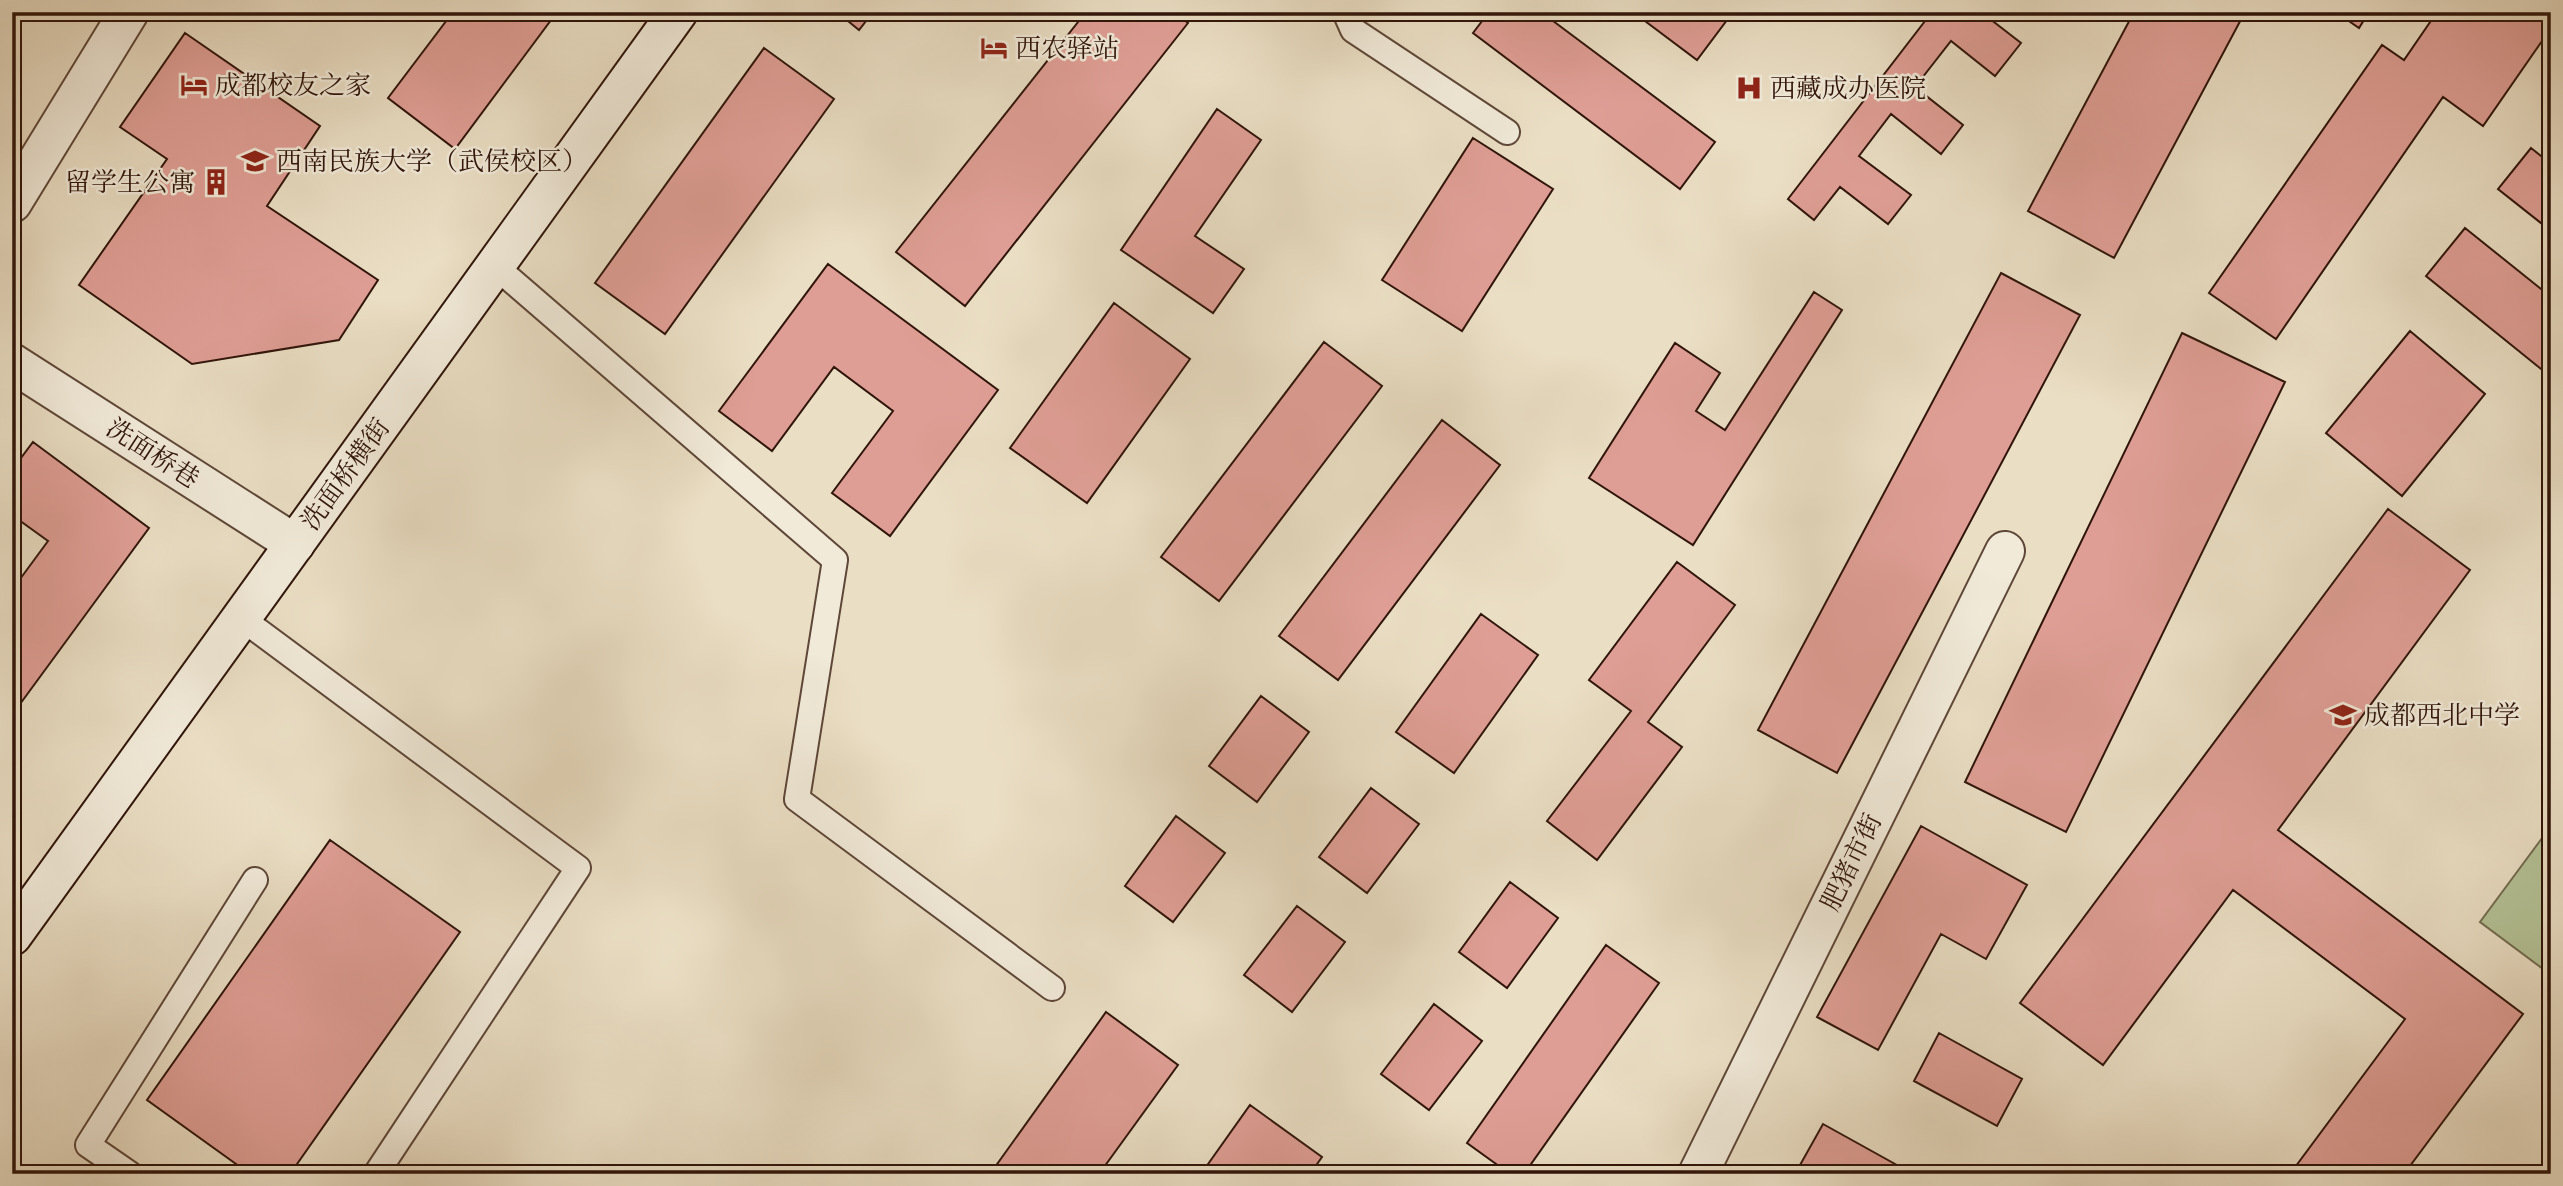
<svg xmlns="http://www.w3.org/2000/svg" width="2563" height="1186" font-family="'Old Standard TT','Noto Serif SC',serif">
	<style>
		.green { fill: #b4c296; stroke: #726c50; stroke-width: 2 }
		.building { fill: #df9e95; stroke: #30150a; stroke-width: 2 }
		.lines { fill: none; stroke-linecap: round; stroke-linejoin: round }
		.lane-casing { stroke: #5e4738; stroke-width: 28 }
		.street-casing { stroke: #5e4738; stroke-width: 42 }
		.secondary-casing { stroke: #30150a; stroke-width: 42 }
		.lane { stroke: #f1ead9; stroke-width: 24 }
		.street { stroke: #f1ead9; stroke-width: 38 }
		.secondary { stroke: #f1ead9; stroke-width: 38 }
		.labels { text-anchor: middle; stroke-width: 5; stroke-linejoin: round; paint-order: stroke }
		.poi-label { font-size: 26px; fill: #30150a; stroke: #f1ead9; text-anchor: start }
		.street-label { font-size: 26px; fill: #30150a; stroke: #f1ead9 }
	</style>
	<rect width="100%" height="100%" fill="#eadec4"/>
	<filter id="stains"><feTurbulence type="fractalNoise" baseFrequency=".00286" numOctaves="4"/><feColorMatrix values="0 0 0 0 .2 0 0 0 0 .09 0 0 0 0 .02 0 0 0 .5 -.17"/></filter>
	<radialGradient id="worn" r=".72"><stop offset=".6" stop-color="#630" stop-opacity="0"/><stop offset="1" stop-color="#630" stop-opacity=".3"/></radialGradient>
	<path class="green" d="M2551,826V975L2480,922Z"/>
	<path class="building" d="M453,12H557L455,149L388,98Z
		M837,12H873L859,30Z
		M1086,12H1175L1188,23L965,306L896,252Z
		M1489,12H1541L1715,142L1680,189L1473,33Z
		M1633,12H1733L1697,60Z
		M1932,12H1981L2021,43L1995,76L1951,41L1915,87L1963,125L1941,154L1891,114L1859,156L1911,195L1888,224L1840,187L1814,220L1788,199Z
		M2134,12H2245L2114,258L2028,211Z
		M2336,12H2369L2359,28Z
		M2437,12H2551V28L2483,126L2443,97L2276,339L2209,293L2382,45L2404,60Z
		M185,33L320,126L267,206L378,280L339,340L192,364L79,285L167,159L120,127Z
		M764,48L834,99L665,334L595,283Z
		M1217,109L1261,140L1195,236L1244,269L1213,313L1121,250Z
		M1473,138L1553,189L1462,331L1382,280Z
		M2531,148L2551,164V231L2498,189Z
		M2465,228L2551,297V377L2426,276Z
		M828,264L998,390L890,536L832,493L893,411L834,367L772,451L719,411Z
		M2001,273L2080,315L1837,773L1758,730Z
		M1814,292L1842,310L1693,545L1589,478L1675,343L1720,373L1696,411L1725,430Z
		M1114,303L1190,359L1087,503L1010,448Z
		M2410,331L2485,394L2402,496L2326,433Z
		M2182,333L2285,382L2066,832L1965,782Z
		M1324,342L1382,386L1219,601L1161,557Z
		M1442,420L1500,465L1338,680L1279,636Z
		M33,442L149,528L12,715V590L48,541L12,515V470Z
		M2388,509L2470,570L2278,830L2523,1014L2404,1174H2290L2405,1019L2233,890L2103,1065L2020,1003Z
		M1677,562L1735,605L1648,722L1682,747L1597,860L1547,821L1631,711L1589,680Z
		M1481,614L1538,655L1454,773L1396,732Z
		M1261,696L1309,732L1257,802L1209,766Z
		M1371,788L1419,824L1367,893L1319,857Z
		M1176,816L1225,853L1173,922L1125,886Z
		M1921,826L2027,885L1986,959L1941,934L1878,1050L1817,1017Z
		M330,840L460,932L290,1174H250L147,1100Z
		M1510,882L1558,918L1507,988L1459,952Z
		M1297,906L1345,942L1292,1012L1244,975Z
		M1606,945L1659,983L1524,1174H1510L1467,1143Z
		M1434,1004L1482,1041L1429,1110L1381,1074Z
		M1106,1012L1178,1065L1099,1174H990Z
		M1939,1033L2022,1079L1997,1126L1914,1081Z
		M1250,1105L1322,1157L1310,1174H1201Z
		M1823,1124L1913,1174H1795Z"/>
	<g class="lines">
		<defs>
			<path id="lane" d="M1345,12L1353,30L1507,132
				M495,266L835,560L797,799L1052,988
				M241,618L578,868L376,1174
				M130,1174L88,1145L255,880"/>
			<path id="street" d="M12,203L129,12
				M12,363L295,544
				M1698,1174L2005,551"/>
			<path id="secondary" d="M12,936L678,12"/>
		</defs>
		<use href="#lane" class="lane-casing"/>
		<use href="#street" class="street-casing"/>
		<use href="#secondary" class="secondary-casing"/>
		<use href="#lane" class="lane"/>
		<use href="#street" class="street"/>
		<use href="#secondary" class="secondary"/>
	</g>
	<defs>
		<symbol id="hotel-bare" viewBox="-9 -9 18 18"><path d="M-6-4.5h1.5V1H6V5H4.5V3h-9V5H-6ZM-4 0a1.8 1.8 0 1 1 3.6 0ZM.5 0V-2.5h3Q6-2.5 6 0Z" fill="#8f2418" stroke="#f1ead9" stroke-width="2.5" paint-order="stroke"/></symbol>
		<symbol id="hospital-bare" viewBox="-9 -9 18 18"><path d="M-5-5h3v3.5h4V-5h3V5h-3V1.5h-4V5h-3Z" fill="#8f2418" stroke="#f1ead9" stroke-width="2.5" paint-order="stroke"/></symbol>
		<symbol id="university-bare" viewBox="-9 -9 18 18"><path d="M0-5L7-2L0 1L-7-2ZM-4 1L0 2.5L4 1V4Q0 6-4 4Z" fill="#8f2418" stroke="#f1ead9" stroke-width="2.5" paint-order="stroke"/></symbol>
		<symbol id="building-bare" viewBox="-9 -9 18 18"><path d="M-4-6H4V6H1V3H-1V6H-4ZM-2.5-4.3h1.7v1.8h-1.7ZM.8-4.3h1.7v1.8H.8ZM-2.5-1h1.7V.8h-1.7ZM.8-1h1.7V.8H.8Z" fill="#8f2418" stroke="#f1ead9" stroke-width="2.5" paint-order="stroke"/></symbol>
		<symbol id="school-bare" viewBox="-9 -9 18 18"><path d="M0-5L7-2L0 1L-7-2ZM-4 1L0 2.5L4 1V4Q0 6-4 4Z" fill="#8f2418" stroke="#f1ead9" stroke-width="2.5" paint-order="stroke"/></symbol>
	</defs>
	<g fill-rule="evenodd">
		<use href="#hotel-bare" x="975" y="29" width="38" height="38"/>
		<use href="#hotel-bare" x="175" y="66" width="38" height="38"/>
		<use href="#hospital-bare" x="1730" y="69" width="38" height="38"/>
		<use href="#university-bare" x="236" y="142" width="38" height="38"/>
		<use href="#building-bare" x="197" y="163" width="38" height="38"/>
		<use href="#school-bare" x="2324" y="696" width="38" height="38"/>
	</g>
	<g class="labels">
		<g class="poi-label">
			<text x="1015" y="57">西农驿站</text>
			<text x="215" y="94">成都校友之家</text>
			<text x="1770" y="97">西藏成办医院</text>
			<text x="276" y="170">西南民族大学（武侯校区）</text>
			<text x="195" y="191" text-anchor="end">留学生公寓</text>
			<text x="2364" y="724">成都西北中学</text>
		</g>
		<g class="street-label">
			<text transform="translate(153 453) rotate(33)" y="9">洗面桥巷</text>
			<text transform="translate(345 474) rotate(-54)" y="9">洗面桥横街</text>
			<text transform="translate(1851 862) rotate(-64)" y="9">肥猪市街</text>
		</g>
	</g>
	<rect width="2563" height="1186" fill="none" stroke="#eadec4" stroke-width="42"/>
	<rect x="14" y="14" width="2535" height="1158" fill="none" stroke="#30150a" stroke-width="3.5"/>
	<rect x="21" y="21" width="2521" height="1144" fill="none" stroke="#30150a" stroke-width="2"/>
	<rect width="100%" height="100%" filter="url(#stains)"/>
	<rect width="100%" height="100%" fill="url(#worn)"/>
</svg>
